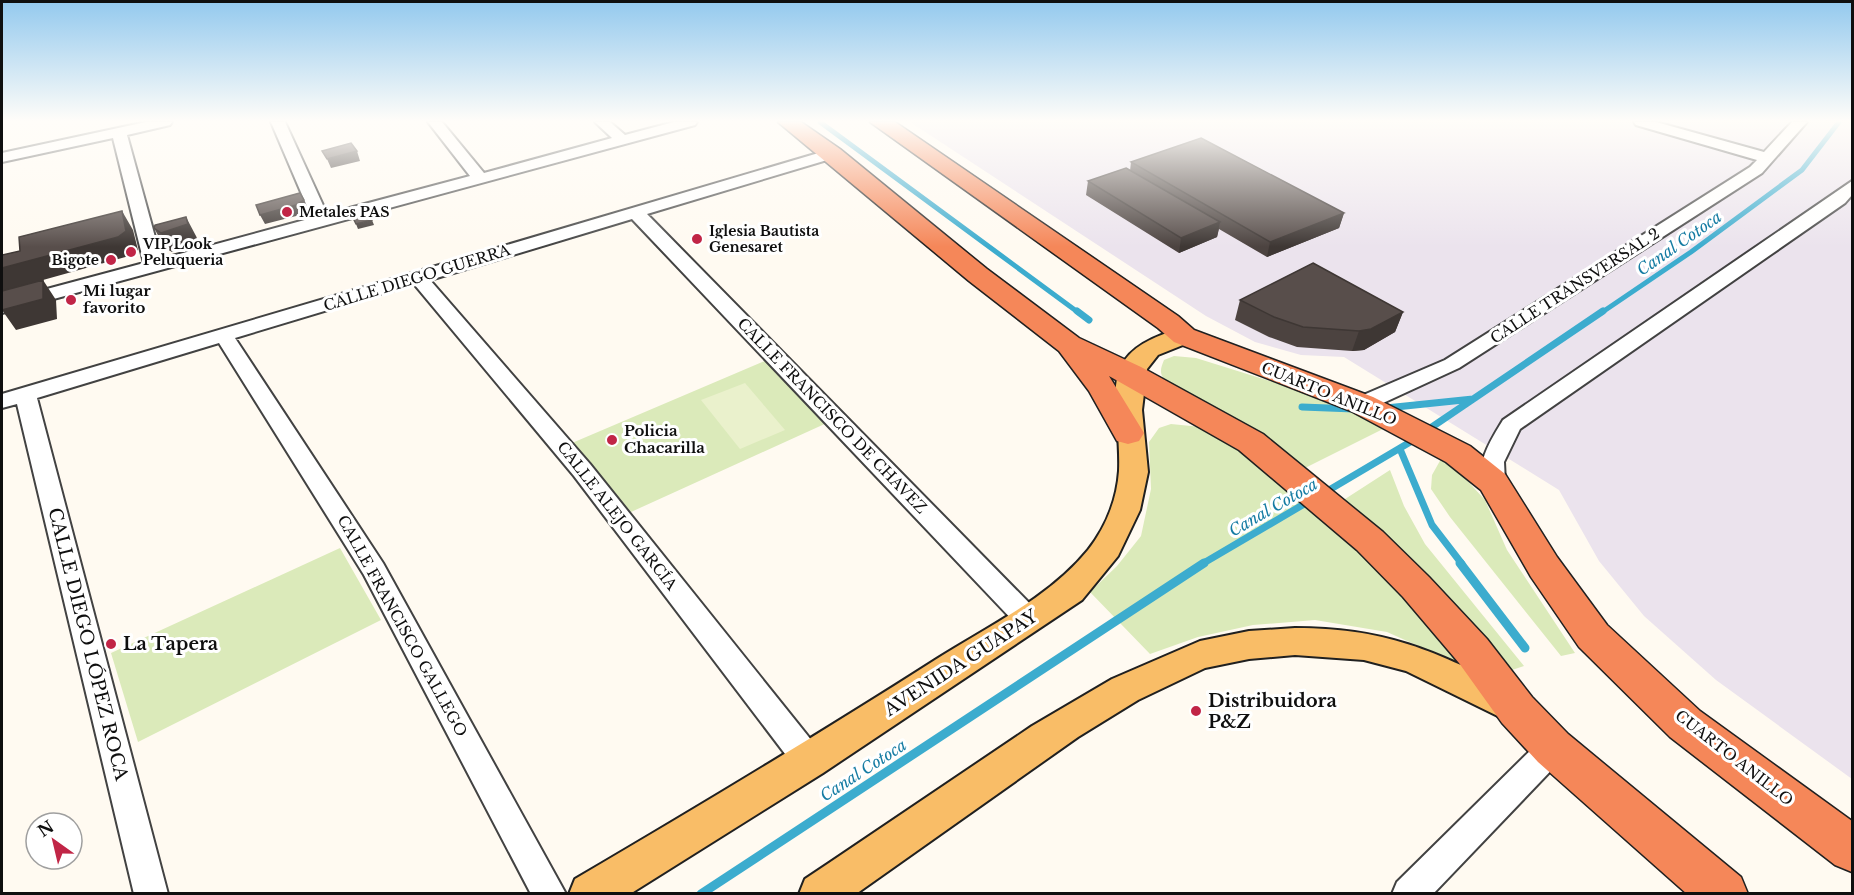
<svg xmlns="http://www.w3.org/2000/svg" width="1854" height="895" font-family="'Libre Baskerville',serif">
	<style>
		.industrial { fill: #ebe3ed }
		.green { fill: #dbeaba }
		.pitch { fill: #eaf1cc }
		.lines { fill: none; stroke-linecap: round; stroke-linejoin: round }
		.stream-far2 { stroke: #3cacce; stroke-width: 5 }
		.stream-far1 { stroke: #3cacce; stroke-width: 7 }
		.stream { stroke: #3cacce; stroke-width: 9 }
		.minor-casing { stroke: #424242; stroke-width: 4 }
		.major-casing { stroke: #202020; stroke-width: 4 }
		.highway-casing { stroke: #202020; stroke-width: 3 }
		.minor { fill: #fff; fill-rule: evenodd }
		.major { fill: #f9bd67; fill-rule: evenodd }
		.highway { fill: #f58759; fill-rule: evenodd }
		.wall { fill: #4c4340 }
		.shaded-wall { fill: #3e3734 }
		.building { fill: #584e4b; stroke: #3e3734; stroke-width: 1.5 }
		.poi-dot { fill: #c12546; stroke: #fff; stroke-width: 2 }
		.labels { text-anchor: middle; stroke-width: 6; stroke-linejoin: round; paint-order: stroke }
		.far-poi-label { font-size: 14px; font-weight: bold; fill: #0f0f0f; stroke: #fff; text-anchor: start }
		.street-label { font-size: 15px; fill: #0f0f0f; stroke: #fff }
		.poi-label { font-size: 15px; font-weight: bold; fill: #0f0f0f; stroke: #fff; text-anchor: start }
		.water-label { font-size: 16px; font-style: italic; fill: #167ca3; stroke: #fff }
		.near-street-label { font-size: 18px; fill: #0f0f0f; stroke: #fff }
		.near-poi-label { font-size: 18px; font-weight: bold; fill: #0f0f0f; stroke: #fff; text-anchor: start }
	</style>
	<rect width="100%" height="100%" fill="#fffaf1"/>
	<path class="industrial" d="M910,122H1852V779L1716,680L1644,616L1599,561L1559,490L1344,357L1301,355L1255,342L1206,316Z"/>
	<path class="green" d="M1174,356L1196,358L1315,395L1385,428L1305,468L1255,433L1164,379C1159,373 1161,367 1164,360Z
		M767,360L829,422L631,512L572,443Z
		M1171,424L1201,427L1221,434L1380,569L1461,665L1387,632L1315,620L1253,625L1198,637L1150,654L1090,592L1117,566L1141,536L1151,489L1149,442L1159,428Z
		M1441,459L1463,476L1485,500L1507,550L1575,653L1561,656L1450,517L1431,489L1432,475Z
		M1390,470L1404,506L1425,544L1524,666L1509,671L1450,599L1342,501Z
		M340,548L381,620L138,742L111,653Z"/>
	<path class="pitch" d="M745,383L785,430L740,449L701,400Z"/>
	<g class="lines">
		<path class="stream-far2" d="M820,122L1079,313
			M1601,313L1691,252L1802,170L1839,122"/>
		<path class="stream-far1" d="M1077,311L1089,320
			M1302,407L1354,409
			M1386,408L1473,399
			M1426,431L1603,311
			M1400,449L1432,525L1462,564
			M1324,493L1417,438
			M1202,564L1311,500"/>
		<path class="stream" d="M1460,563L1525,648
			M701,894L1204,563"/>
		<defs>
			<path id="minor" d="M146,122H172L170,125L127,135L161,259L312,218L271,122H285L327,214L470,176L428,122H442L484,173L612,138L595,122H610L625,135L674,122H697L695,125L2,313V301L144,263L113,138L2,162V153Z
				M1634,122H1656L1764,152L1792,122H1807L1762,173L1459,368L1370,409H1354L1351,404L1354,399L1445,360L1750,167L1757,160L1636,125Z
				M832,149L837,151L840,154L837,157L647,214L1038,612L1042,620L1038,628L1029,631L1020,628L632,219L430,280L590,464L820,751L824,761L820,771L809,775L798,771L574,476L414,284L235,338L383,563L566,894H531L364,575L219,343L37,398L168,894H134L17,404L2,408V394Z
				M1852,181V195L1845,203L1520,429L1504,462L1505,482L1501,488L1493,490L1485,488C1473,467 1492,438 1503,420Z
				M1553,735L1564,739L1568,748L1564,757L1433,894H1392L1397,882L1542,739Z"/>
			<path id="major" d="M1184,328L1193,331L1197,336L1193,341L1158,355L1147,369L1142,410L1148,472L1140,510L1118,556L1082,600L823,773L630,894H569L575,879C696,808 816,736 935,660C987,627 1049,598 1088,550C1106,527 1117,499 1119,471C1122,399 1088,352 1184,328Z
				M1295,628C1394,628 1441,655 1527,697L1532,708L1527,719L1514,724L1406,671L1364,660L1295,655L1249,659L1205,668L1138,700L1078,737L856,894H799L805,879L829,863L1032,726L1112,679L1200,641L1249,631Z"/>
			<path id="highway" d="M778,122H801L840,149L987,269L1079,338L1141,367L1263,434L1383,532L1429,577L1487,639L1532,697L1568,734L1741,877L1748,894H1687L1538,762L1502,723L1459,663L1403,597L1357,550L1239,450L1109,376L1144,433L1139,441L1128,444L1117,441L1089,391L1059,351L969,281Z
				M870,122H895L1178,316L1194,330L1373,397L1470,446L1505,474L1557,557L1607,625L1700,711L1852,821V872L1835,865L1670,737L1579,647L1531,577L1481,490L1446,462L1351,411L1174,342L1158,328Z"/>
		</defs>
		<use href="#minor" class="minor-casing"/>
		<use href="#major" class="major-casing"/>
		<use href="#highway" class="highway-casing"/>
		<use href="#minor" class="minor"/>
		<use href="#major" class="major"/>
		<use href="#highway" class="highway"/>
	</g>
	<path class="wall" d="M1131,162L1344,213L1339,228L1267,257L1219,229L1217,237L1179,253L1086,195L1088,181L1130,171Z
		M154,228L196,236L198,243L172,252L165,248Z
		M1240,300L1403,312L1395,332L1364,350L1352,351L1297,347L1269,337L1235,320Z"/>
	<path class="shaded-wall" d="M357,151L360,161L331,168L327,159Z
		M304,200L308,210L300,215L265,224L260,215Z
		M122,211L133,230L138,250L129,256L43,280L56,300L57,319L16,330L2,310V268Z
		M1344,213L1339,228L1267,257L1270,242Z
		M186,217L196,236L198,243L172,252L161,233Z
		M372,220L374,225L358,229L356,224Z
		M1220,222L1217,237L1179,253L1181,238Z
		M1403,312L1395,332L1364,350L1352,351L1359,331Z"/>
	<path class="building" d="M1201,138L1344,213L1270,242L1131,162Z
		M351,143L357,151L327,159L322,151Z
		M1126,168L1220,222L1181,238L1088,181Z
		M300,193L304,200L296,205L260,215L256,205Z
		M122,211L126,231L118,237L2,268V255L20,251L19,237Z
		M369,213L372,220L356,224L353,218Z
		M186,217L188,224L161,233L154,228L155,225Z
		M1313,263L1403,312L1371,329L1359,331L1303,327L1274,317L1240,300Z
		M43,280V299L2,310V291Z"/>
	<linearGradient id="sky" x2="0" y2="1"><stop stop-color="#93c9ee"/><stop offset="0.49" stop-color="#fffdf9"/><stop offset="1" stop-color="#fffdf9" stop-opacity="0"/></linearGradient>
	<rect width="1854" height="247" fill="url(#sky)"/>
	<g class="poi-dot">
		<circle cx="287" cy="212" r="6"/>
		<circle cx="697" cy="239" r="6"/>
		<circle cx="131" cy="252" r="6"/>
		<circle cx="111" cy="260" r="6"/>
		<circle cx="71" cy="300" r="6"/>
		<circle cx="612" cy="440" r="6"/>
		<circle cx="111" cy="644" r="6"/>
		<circle cx="1196" cy="711" r="6"/>
	</g>
	<g class="labels">
		<g class="far-poi-label">
			<text x="299" y="217">Metales PAS</text>
			<text x="709" y="236">Iglesia Bautista<tspan x="709" dy="16">Genesaret</tspan></text>
			<text x="143" y="249">VIP Look<tspan x="143" dy="16">Peluqueria</tspan></text>
			<text x="99" y="265" text-anchor="end">Bigote</text>
		</g>
		<g class="street-label">
			<text transform="translate(417 278) rotate(-17)" y="5">CALLE DIEGO GUERRA</text>
			<text transform="translate(1575 286) rotate(-33)" y="5">CALLE TRANSVERSAL 2</text>
			<text transform="translate(1329 394) rotate(22)" y="5">CUARTO ANILLO</text>
			<text transform="translate(832 416) rotate(46)" y="5">CALLE FRANCISCO DE CHAVEZ</text>
			<text transform="translate(617 516) rotate(52)" y="5">CALLE ALEJO GARCÍA</text>
			<text transform="translate(402 626) rotate(61)" y="5">CALLE FRANCISCO GALLEGO</text>
			<text transform="translate(1734 758) rotate(38)" y="5">CUARTO ANILLO</text>
		</g>
		<g class="poi-label">
			<text x="83" y="296">Mi lugar<tspan x="83" dy="17">favorito</tspan></text>
			<text x="624" y="436">Policia<tspan x="624" dy="17">Chacarilla</tspan></text>
		</g>
		<g class="water-label">
			<text transform="translate(1679 243) rotate(-35)" y="6">Canal Cotoca</text>
			<text transform="translate(1273 507) rotate(-30)" y="6">Canal Cotoca</text>
			<text transform="translate(863 770) rotate(-33)" y="6">Canal Cotoca</text>
		</g>
		<g class="near-street-label">
			<text transform="translate(88 644) rotate(76)" y="6">CALLE DIEGO LÓPEZ ROCA</text>
			<text transform="translate(961 663) rotate(-33)" y="6">AVENIDA GUAPAY</text>
		</g>
		<g class="near-poi-label">
			<text x="123" y="650">La Tapera</text>
			<text x="1208" y="707">Distribuidora<tspan x="1208" dy="21">P&amp;Z</tspan></text>
		</g>
	</g>
	<rect width="1854" height="895" fill="none" stroke="#0f0f0f" stroke-width="6"/>
	<g transform="translate(54 841) rotate(326)"><circle r="28" fill="#ffffff" stroke="#9f9f9f" stroke-width="1.5"/>
	<path d="M0-4.5L10 22L0 15L-10 22Z" fill="#c12546"/>
	<text y="-9" font-size="16" font-weight="bold" text-anchor="middle" fill="#0f0f0f">N</text>
	</g>
</svg>
